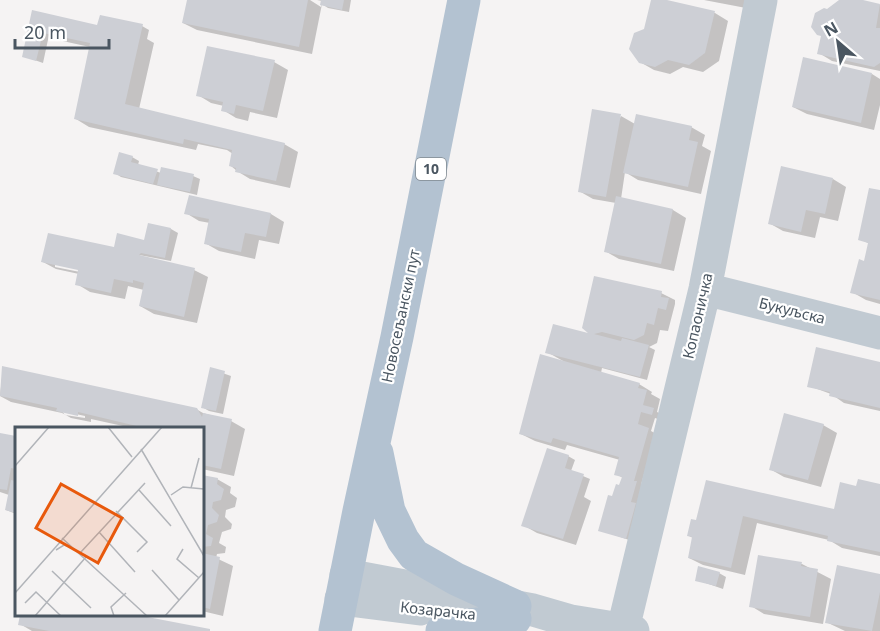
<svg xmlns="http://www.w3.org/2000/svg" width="880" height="631" font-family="'Noto Sans',sans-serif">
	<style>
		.shadow { fill: #0003; fill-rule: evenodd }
		.building { fill: #cdcfd5 }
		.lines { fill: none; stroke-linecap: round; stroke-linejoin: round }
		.minor { stroke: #c1cad2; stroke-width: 33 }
		.primary { stroke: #b3c2d1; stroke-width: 33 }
		.labels { text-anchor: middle; stroke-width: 4.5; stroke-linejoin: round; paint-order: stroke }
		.shield { fill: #fff; stroke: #808990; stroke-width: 1.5 }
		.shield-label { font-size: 14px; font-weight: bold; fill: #4a5661 }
		.street-label { font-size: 15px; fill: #4a5661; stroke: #fff }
		.inset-road { fill: none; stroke: #b1b4b9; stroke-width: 1.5 }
		.view { fill: #e8590c; fill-opacity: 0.15; stroke: #e8590c; stroke-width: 3 }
		.inset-edge { fill: none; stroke: #4a5661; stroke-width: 3 }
	</style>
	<rect width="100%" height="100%" fill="#f5f3f3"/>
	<path class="shadow" d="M188,0H310L321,7L322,1L317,0H351L349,12L328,8L322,4L312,54L197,30L183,23Z
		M652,0H660L715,13L728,21L719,61L703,72L683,67L670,74L654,70L640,62Z
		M704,0H748L746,8Z
		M842,0H856L880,5V71L832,61L819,53L827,11Z
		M33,12L98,26H142L149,30L147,39L154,43L139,109L284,144L298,152L290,188L250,179L237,171L231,166L233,154L227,150L198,144L196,150L89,127L76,119L90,47L58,40L49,35L43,63L23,56Z
		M274,62L288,70L277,118L250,112L248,121L236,118L223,110L224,106L211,103L198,95Z
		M872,74L880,79V105L874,130L807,114L793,107Z
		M621,116L635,124L691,127L705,135L702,146L711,151L701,194L638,180L625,172L621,199L673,210L686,218L674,271L619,259L605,251L616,203L593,199L579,191Z
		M132,157L139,161L138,165L161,173L193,176L200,179L197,195L121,177L115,173Z
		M833,179L846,187L838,221L820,217L815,238L783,231L769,223Z
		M880,192V304L866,300L852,292L865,262L870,244L860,239Z
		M186,213L271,214L284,222L279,244L259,240L255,259L219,251L205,243L210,223L199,221Z
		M149,224L171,229L178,233L171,261L139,255L146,259L194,270L208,277L197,323L154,314L140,306L144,290L128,286L125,299L90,292L77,284L79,274L56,269L43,262L121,251L145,242ZM55,264L86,271L85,273L55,267Z
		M661,293L675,300V304L668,331L660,330L657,343L649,347L655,350L647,380L602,368L601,373L639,384L652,392L651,394L660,399L657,412L667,417L666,422L655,418L651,431L662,437L646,467L641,485L643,487L632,541L600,530L623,478L616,474L620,460L567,445L565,450L535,441L521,434L563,361L547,352L594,336L584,328Z
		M880,363V411L844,403L831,394L809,386Z
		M3,368L196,409L203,413L231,421L245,429L234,476L202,469V428H132L91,419V422L71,418L62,413L11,402L0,396ZM62,411L85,416V418L65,415Z
		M211,369L231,376L223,414L209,411L202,407Z
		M823,425L837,433L821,487L784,477L770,469Z
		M0,435L16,438V514L6,510L9,495L0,492Z
		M568,456L575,460L571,471L590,479L584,497L591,501L576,545L537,533L523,525Z
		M202,476L217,479L231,487L230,493L237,498L235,507L226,510L225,517L232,524L231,529L222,532L219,543L226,547L225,553L217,554L216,558L233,566L223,616L202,611Z
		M707,482L835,511L857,487L880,485V556L842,548L829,540L757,523L745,575L703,565L689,558L693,538L689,536L697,522Z
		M759,557L802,564L831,579L823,624L764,614L751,606Z
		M719,573L726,577L723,589L697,580Z
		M880,575V631H845L826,622Z
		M21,614H130L210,631H32L20,624Z"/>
	<path class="building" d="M187,0H308L299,47L182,23Z
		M321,0H344L342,10L320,5Z
		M651,0H667L715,11L705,53L689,65L668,60L655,67L639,63L629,49L634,33L644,29Z
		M839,0H863L880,4L876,28H880V63L874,67L817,54L821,36L817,35L811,27L815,13L824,8L827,9Z
		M32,10L97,25L100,15L143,24L125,104L285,143L276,181L235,172L236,168L229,166L232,150L184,139L183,144L74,119L90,43L43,33L36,61L22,57Z
		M207,46L275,60L263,111L236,105L234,114L221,111L223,102L196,96Z
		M803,57L872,73L861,123L792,107Z
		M592,109L621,114L606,197L578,192Z
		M636,114L692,126L689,140L698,142L688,187L623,173Z
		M119,152L133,156L131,162L158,169L153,184L113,174Z
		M781,166L833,178L825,214L806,210L801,232L768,224Z
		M161,167L194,174L190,192L157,185Z
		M869,188L880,190V300L850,293L859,259L864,261L868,243L858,240Z
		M189,195L271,213L266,237L245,233L241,252L204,244L209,219L184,214Z
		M616,196L673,209L661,264L604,252Z
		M148,223L171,228L165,258L141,253L139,255L195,268L184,317L139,306L144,283L133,280V283L114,279L111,293L75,285L78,270L41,262L48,233L114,247L117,233L144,240Z
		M594,276L662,291L661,297L669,298L666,310L658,308L654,325L647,323L644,335L634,340L602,332L594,334L621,341L622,338L649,345L640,377L545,353L553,324L588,333L582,328Z
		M816,347L880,362V408L829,396L830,392L807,387Z
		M540,354L640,383L638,388L647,390L643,405L654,408L652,415L641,412L638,424L649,428L634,481H637L631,502L636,503L626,539L598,531L608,495L612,496L616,484L619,485L622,477L614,475L619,457L553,438L551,443L519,434Z
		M2,366L197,408L202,417L203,413L232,419L221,469L202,465V428H145L78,412V416L56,411L57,408L0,396Z
		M210,367L225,371L216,411L201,408Z
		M784,413L824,424L808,480L769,470Z
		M0,433L16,436V469L11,468L7,490L0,489Z
		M547,448L569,455L565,468L584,474L563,539L521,526Z
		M202,475L218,478L217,484L224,489L221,500L213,502L212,508L219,515L217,522L208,525L206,534L213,538L211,546L202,547Z
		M858,479L880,484V552L827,541L828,536L743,516L731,568L688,558L692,537L687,536L691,519L696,520L706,480L834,509L840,482L856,486Z
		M11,480L16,481V513L5,510Z
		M202,553L220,557L210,609L202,607Z
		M758,555L802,562L801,566L818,569L810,617L749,607Z
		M837,565L880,574V592L872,631L825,623Z
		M698,566L720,572L716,586L695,581Z
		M20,615H137L210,629V631H49L18,625Z"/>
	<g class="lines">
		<path class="minor" d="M705,289L880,333
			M346,575L533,610L571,621L633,631
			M341,599L420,609
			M623,629L705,289L761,0"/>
		<path class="primary" d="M377,453L389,511L403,540L414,555L456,579L515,606
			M335,631L359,511L397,337L464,0
			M442,631L454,627L515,619"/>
	</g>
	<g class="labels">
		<rect class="shield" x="416" y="158" width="30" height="22" rx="4.5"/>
		<g class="shield-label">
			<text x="431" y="174">10</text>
		</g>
		<g class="street-label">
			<text transform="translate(792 311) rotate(14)" y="5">Букуљска</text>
			<text transform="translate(401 316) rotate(-78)" y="5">Новосељански пут</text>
			<text transform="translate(698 316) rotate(-77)" y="5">Копаоничка</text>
			<text transform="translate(438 611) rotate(6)" y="5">Козарачка</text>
		</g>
	</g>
	<g transform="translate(15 427)">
		<rect width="189" height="189" fill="#f5f3f3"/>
		<path class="inset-road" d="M93,0L117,30M126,22L189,129M0,39L34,0M176,61L184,31M124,63L156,99M156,68L168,60L189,62M101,84L132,115L122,125M84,105L120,145M47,111L132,189M168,122L162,132L184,151M41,123L49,118L58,121M65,126L130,56M137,143L164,173M37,144L76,181M0,166L147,0M10,176L21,165L46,189M20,189L71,130M99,189L96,180L111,166M150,189L189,145"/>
		<path class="view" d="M46,57L107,91L83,136L21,101Z"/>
		<rect width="189" height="189" class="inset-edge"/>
	</g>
	<g transform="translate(838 42) rotate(331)" stroke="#ffffff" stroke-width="4.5" paint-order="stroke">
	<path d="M0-4.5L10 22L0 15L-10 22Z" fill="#4a5661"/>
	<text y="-9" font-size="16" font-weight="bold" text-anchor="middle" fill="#4a5661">N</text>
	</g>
	<path d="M15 39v9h94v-9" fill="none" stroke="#4a5661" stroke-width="3"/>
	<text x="24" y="39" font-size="18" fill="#4a5661" stroke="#ffffff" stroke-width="4.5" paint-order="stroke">20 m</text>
</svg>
